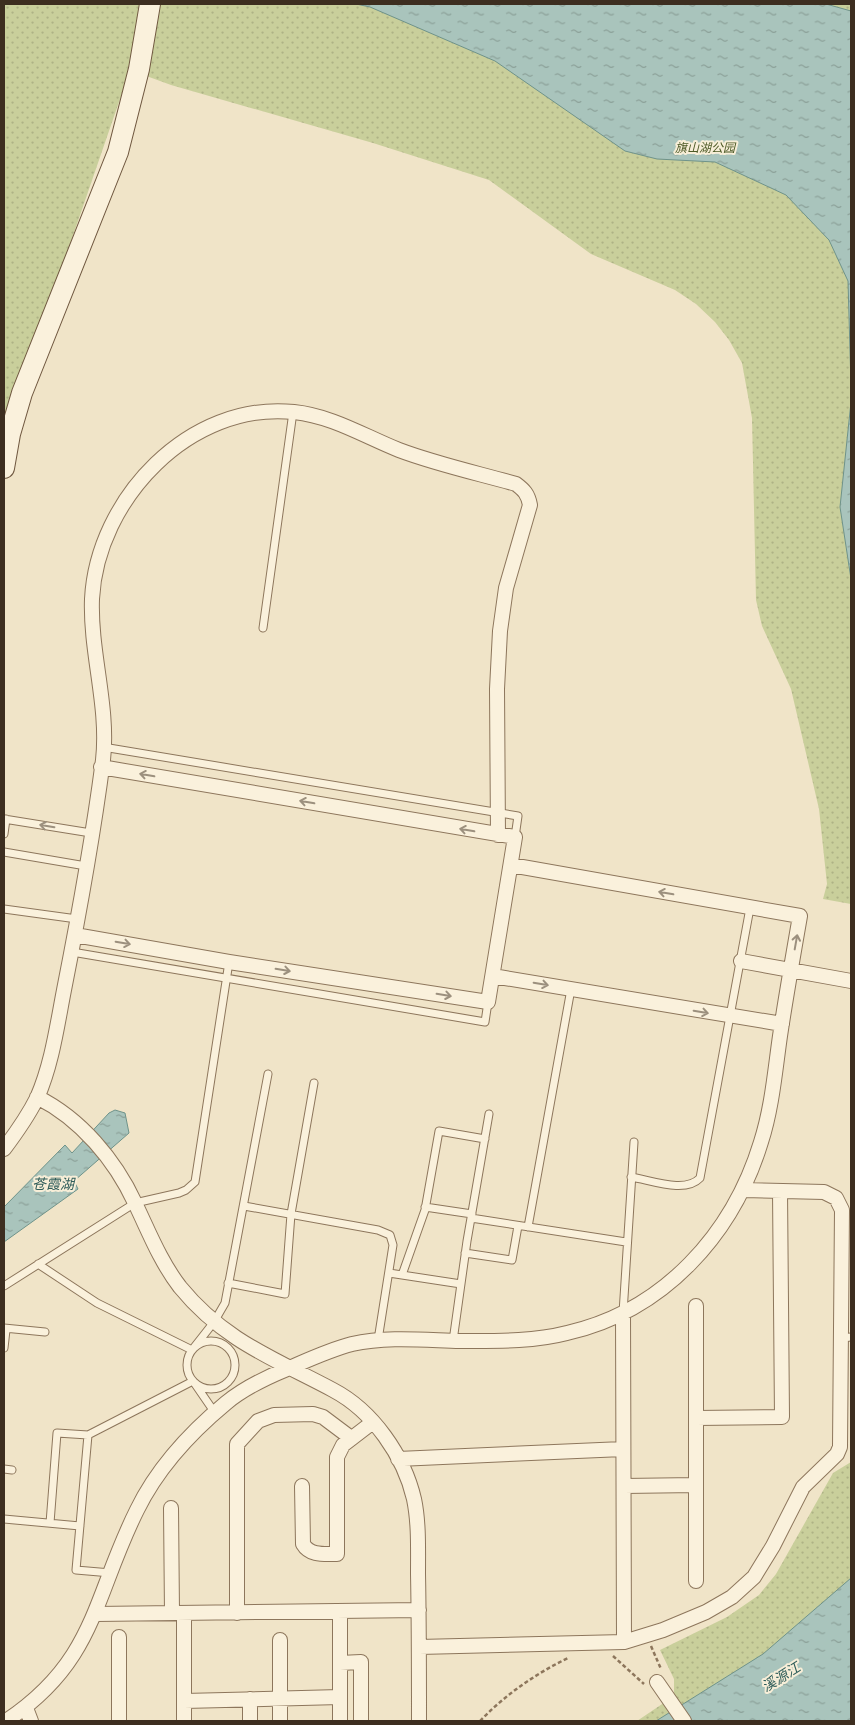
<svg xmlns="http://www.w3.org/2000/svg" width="855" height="1725" font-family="'Source Serif 4','Noto Sans SC',serif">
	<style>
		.park { fill: url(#park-dots) }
		.water { fill: url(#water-ripples); stroke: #6f938a }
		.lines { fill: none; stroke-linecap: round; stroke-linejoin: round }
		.lane-casing { stroke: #8d765c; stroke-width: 9 }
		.street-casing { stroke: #8d765c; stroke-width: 16 }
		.secondary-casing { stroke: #6f573f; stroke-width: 22 }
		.path { stroke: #8d765c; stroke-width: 2.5; stroke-dasharray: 4 2.5; stroke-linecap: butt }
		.lane { stroke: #faf1dc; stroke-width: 7 }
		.street { stroke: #faf1dc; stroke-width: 14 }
		.secondary { stroke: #faf1dc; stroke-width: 20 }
		.oneway { stroke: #9c907e }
		.labels { text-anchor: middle; stroke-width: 4; stroke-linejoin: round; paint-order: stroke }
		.park-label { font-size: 12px; font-style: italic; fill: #4d5a26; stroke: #f7eed8 }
		.water-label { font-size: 14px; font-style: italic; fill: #2f5d5a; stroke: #f7eed8 }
	</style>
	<defs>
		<pattern id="park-dots" width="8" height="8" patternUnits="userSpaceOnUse" patternTransform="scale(1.25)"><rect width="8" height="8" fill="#c9cf9b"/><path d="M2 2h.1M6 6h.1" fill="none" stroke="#aeb285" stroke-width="1.8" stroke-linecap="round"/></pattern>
		<pattern id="water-ripples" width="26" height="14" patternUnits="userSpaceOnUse" patternTransform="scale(1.25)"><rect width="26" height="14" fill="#a9c4bc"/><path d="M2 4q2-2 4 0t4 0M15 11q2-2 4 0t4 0" fill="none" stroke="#8ba098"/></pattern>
	</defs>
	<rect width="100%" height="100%" fill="#f0e4c8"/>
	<path class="park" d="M4,4H851V904L823,899L827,884L819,809L791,689L762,626L756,600L752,418L742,363L729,340L715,322L696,304L675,290L591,254L489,180L373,143L171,85L130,70L57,282L5,414L4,422Z
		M851,1462V1721H637L674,1696V1679L660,1650L727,1617L759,1595L776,1574L833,1473Z"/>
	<path class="water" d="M356,4H826L851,11V386L848,281L829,240L786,195L715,162L657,159L625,151L495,61L370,7Z
		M851,402V579L840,507Z
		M115,1110L125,1113L129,1133L74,1181L78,1189L4,1242V1207L65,1145L72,1153L109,1113Z
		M851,1578V1721H656L763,1654Z"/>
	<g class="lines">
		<defs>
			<path id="lane" d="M263,628L293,412
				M103,747L518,816L515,837
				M4,819L91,833
				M4,834L6,819
				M4,852L86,866
				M4,909L77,919
				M72,952L485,1022L488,1002
				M631,1177C651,1180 685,1194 700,1178L750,908
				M244,1206L378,1230L390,1235L393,1245L378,1340
				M425,1207L472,1214
				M471,1218L626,1242
				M528,1227L571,989
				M465,1253L512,1260L518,1226
				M38,1264L97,1303L192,1350L214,1322L225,1303L268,1074
				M389,1273L461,1284
				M402,1275L425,1210L439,1131L485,1139
				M228,1283L285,1294L291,1214L314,1083
				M4,1286L135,1203L179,1193L186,1190L195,1182L229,962
				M623,1313L634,1142
				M4,1328L45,1332
				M841,1338L851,1337
				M187 1365a24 24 0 1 1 48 0a24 24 0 1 1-48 0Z
				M453,1341L467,1241L489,1114
				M4,1348L6,1330
				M4,1469L12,1470
				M4,1519L80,1526
				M50,1523L57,1433L88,1435
				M111,1573L76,1570L88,1435L193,1381L215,1413"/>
			<path id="street" d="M75,935L229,962L488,1002L515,837L101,767
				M741,961L851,981
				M493,976L782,1024
				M37,1097C81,1119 115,1160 135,1203C149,1232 160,1261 180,1287C224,1341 275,1359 333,1390C373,1411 404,1456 414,1499C419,1523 418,1549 418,1574C419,1623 419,1672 419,1721
				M4,1149C16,1133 28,1116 37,1098C52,1064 57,1026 64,990C79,914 93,837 103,760C109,706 90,653 92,599C97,499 190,401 294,412C332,416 364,436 399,450C436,464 477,473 516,484C524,490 528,494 530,505L506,588L500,631L497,689L498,835
				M696,1306V1581
				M623,1313L624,1642
				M696,1418L782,1417L780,1191
				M398,1459L623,1449
				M302,1486L303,1544C310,1556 324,1554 337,1554V1457L343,1445L373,1422
				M624,1486L696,1485
				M171,1508L172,1613
				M184,1613V1721
				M237,1613V1444L258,1421L274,1415L313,1414L323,1417L351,1438
				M96,1614L419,1610
				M280,1640V1721
				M419,1647L624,1642L663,1630L706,1612L732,1597L754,1577L773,1546L803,1487L837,1454L840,1447L842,1210L836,1198L824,1192L744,1190
				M340,1663L361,1662V1721
				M657,1682L684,1721
				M250,1699V1721
				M184,1701L340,1697
				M26,1708L31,1721
				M6,1721C96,1661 93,1598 137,1510C157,1469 191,1432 226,1403C244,1388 265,1378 287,1369C308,1360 329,1350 352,1344C387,1336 424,1340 460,1341C496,1341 532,1342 567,1333C664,1311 733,1234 761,1142C772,1108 775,1071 780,1036C786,996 793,956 800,916L511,865
				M119,1721V1637
				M340,1721V1611"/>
			<path id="secondary" d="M4,468L10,434L22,393L118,152L139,69L150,4"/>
		</defs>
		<use href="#lane" class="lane-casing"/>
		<use href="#street" class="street-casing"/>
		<use href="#secondary" class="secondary-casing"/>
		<path class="path" d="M651,1646L661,1669
			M613,1656L644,1684
			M480,1721C505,1695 535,1674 568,1658"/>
		<use href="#lane" class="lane"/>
		<use href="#street" class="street"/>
		<use href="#secondary" class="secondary"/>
	</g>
	<defs><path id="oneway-shaft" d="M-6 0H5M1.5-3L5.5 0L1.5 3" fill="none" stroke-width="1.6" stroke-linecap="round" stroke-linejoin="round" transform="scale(1.25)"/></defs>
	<g class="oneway">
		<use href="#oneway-shaft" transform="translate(147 775) rotate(-170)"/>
		<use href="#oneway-shaft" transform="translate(307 802) rotate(-170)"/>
		<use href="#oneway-shaft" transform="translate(47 826) rotate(-171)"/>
		<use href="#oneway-shaft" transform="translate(467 830) rotate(-170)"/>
		<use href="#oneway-shaft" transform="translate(666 893) rotate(-170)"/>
		<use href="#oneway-shaft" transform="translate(796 942) rotate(-80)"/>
		<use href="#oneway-shaft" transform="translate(123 943) rotate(10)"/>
		<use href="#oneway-shaft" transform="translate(283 970) rotate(9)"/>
		<use href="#oneway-shaft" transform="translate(541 984) rotate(10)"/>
		<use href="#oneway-shaft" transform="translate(444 995) rotate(9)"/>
		<use href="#oneway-shaft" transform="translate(701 1012) rotate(10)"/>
	</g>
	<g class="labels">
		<g class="park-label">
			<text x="705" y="152">旗山湖公园</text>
		</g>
		<g class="water-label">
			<text x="53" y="1189">苍霞湖</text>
			<text transform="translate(781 1677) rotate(-32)" y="5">溪源江</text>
		</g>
	</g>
	<rect width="855" height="1725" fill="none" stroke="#3d2e20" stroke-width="10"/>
</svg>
